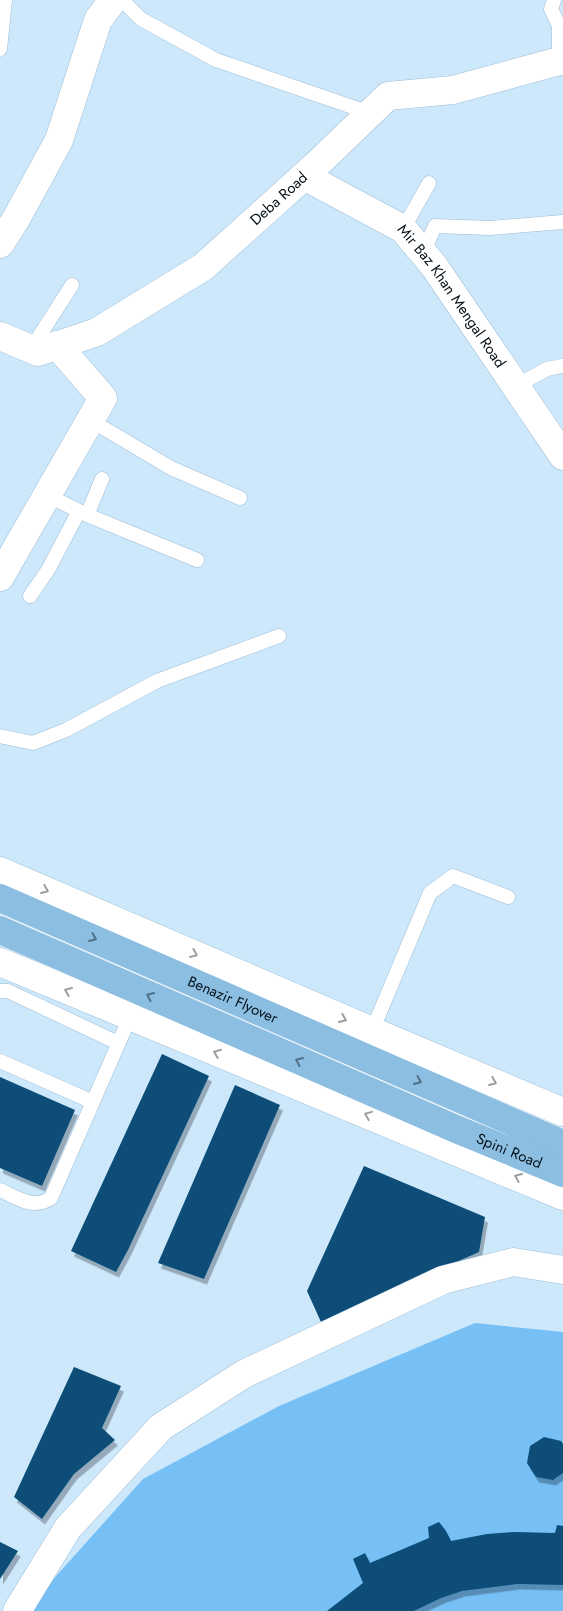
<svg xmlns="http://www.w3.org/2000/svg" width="563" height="1611" font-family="Jost,sans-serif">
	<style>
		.green { fill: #76c0f6 }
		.building { fill: #094e77; filter: url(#shadow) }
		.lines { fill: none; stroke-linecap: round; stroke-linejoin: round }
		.lane-casing { stroke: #9fbed6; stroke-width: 15 }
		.street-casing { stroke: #9fbed6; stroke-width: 29 }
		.primary-casing { stroke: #fff; stroke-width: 29 }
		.lane { stroke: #fff; stroke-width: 14 }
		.street { stroke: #fff; stroke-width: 28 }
		.primary { stroke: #8bbee1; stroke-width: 28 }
		.oneway { stroke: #9ca0a3 }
		.oneway2 { stroke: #507187 }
		.labels { text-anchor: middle; stroke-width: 5; stroke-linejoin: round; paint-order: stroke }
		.street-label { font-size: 15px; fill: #07121a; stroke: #cde7fb }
	</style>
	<defs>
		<filter id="shadow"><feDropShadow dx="3" dy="5.5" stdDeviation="0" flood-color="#0004"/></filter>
	</defs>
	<rect width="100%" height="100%" fill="#cde7fb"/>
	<path class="green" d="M475,1323L563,1332V1611H30L32,1603L143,1479L279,1406Z"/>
	<path class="building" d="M162,1054L209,1076L128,1250L116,1272L71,1251Z
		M0,1077L75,1110L42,1186L0,1168Z
		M235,1085L280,1105L204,1279L158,1263Z
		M364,1166L485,1217L479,1252L321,1322L307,1291Z
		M74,1367L121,1386L102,1428L115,1440L74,1474L42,1519L14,1497Z
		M544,1437L561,1441L563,1444V1473L553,1480L536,1477L527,1463L530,1446Z
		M439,1522L446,1531L451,1541L487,1534L514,1532L555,1533L557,1525L563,1526V1585L517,1584L462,1591L441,1598L414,1611H327L363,1583L353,1559L365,1553L370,1563L429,1538L428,1527Z
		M0,1542L18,1551L0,1579Z"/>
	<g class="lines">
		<defs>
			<path id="lane" d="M122,0L141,19L216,60L370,113
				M554,0L551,9L559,26
				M0,49L5,0
				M559,62V26L563,25
				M403,229L429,183
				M423,253L435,226L490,228L563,222
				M31,349L72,285
				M516,386L547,369L563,366
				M90,420L171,468L240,498
				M47,495L87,515L197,560
				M87,515L102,479
				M30,596L48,570L79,511
				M0,736L33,743L66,730L157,681L279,636
				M0,991H8L118,1043
				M372,1031L430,893L453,876L508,897
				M0,1061L93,1102
				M0,1190C18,1198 33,1210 51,1198L130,1017"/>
			<g id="street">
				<path id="s1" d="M304,176L403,229L434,266L563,456"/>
				<path d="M0,244L16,219L59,140L98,20L113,0"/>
				<path id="s2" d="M0,336L38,352L97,332L203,267L313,168L388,96L453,90L563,60"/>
				<path d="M0,577L103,398L57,345"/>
				<path d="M0,871L372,1031L563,1112"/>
				<path d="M0,962L563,1196"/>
				<path d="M17,1611L68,1528L161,1427L244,1374L443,1280L513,1262L563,1270"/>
			</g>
			<g id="primary">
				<path id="s3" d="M0,898L563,1144"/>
				<path id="s4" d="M0,930L456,1129L563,1173"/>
			</g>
		</defs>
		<use href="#lane" class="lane-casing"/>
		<use href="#street" class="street-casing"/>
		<use href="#primary" class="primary-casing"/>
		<use href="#lane" class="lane"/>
		<use href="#street" class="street"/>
		<use href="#primary" class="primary"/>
	</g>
	<defs><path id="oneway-chevron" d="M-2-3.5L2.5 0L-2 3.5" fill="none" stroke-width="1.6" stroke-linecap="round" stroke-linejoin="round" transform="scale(1.25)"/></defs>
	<g class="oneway">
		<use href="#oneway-chevron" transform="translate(45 890) rotate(23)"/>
		<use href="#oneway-chevron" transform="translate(194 954) rotate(23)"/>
		<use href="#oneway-chevron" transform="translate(68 991) rotate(-157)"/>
		<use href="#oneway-chevron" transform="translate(343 1019) rotate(23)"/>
		<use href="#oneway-chevron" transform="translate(217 1053) rotate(-158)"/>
		<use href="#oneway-chevron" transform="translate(493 1082) rotate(23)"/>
		<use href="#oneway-chevron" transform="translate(368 1115) rotate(-158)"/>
		<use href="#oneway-chevron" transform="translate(518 1177) rotate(-157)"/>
	</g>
	<g class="oneway2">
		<use href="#oneway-chevron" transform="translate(93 938) rotate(24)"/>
		<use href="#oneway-chevron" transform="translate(150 996) rotate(-156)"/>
		<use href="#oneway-chevron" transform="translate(299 1061) rotate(-156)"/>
		<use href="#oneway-chevron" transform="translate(418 1081) rotate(24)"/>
	</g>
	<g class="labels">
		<g class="street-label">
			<text dy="5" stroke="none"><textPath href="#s2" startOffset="330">Deba Road</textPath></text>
			<text dy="5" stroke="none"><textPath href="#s1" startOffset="195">Mir Baz Khan Mengal Road</textPath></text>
			<text dy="5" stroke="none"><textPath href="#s3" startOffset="254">Benazir Flyover</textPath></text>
			<text dy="5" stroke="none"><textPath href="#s4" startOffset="555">Spini Road</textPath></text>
		</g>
	</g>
</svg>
